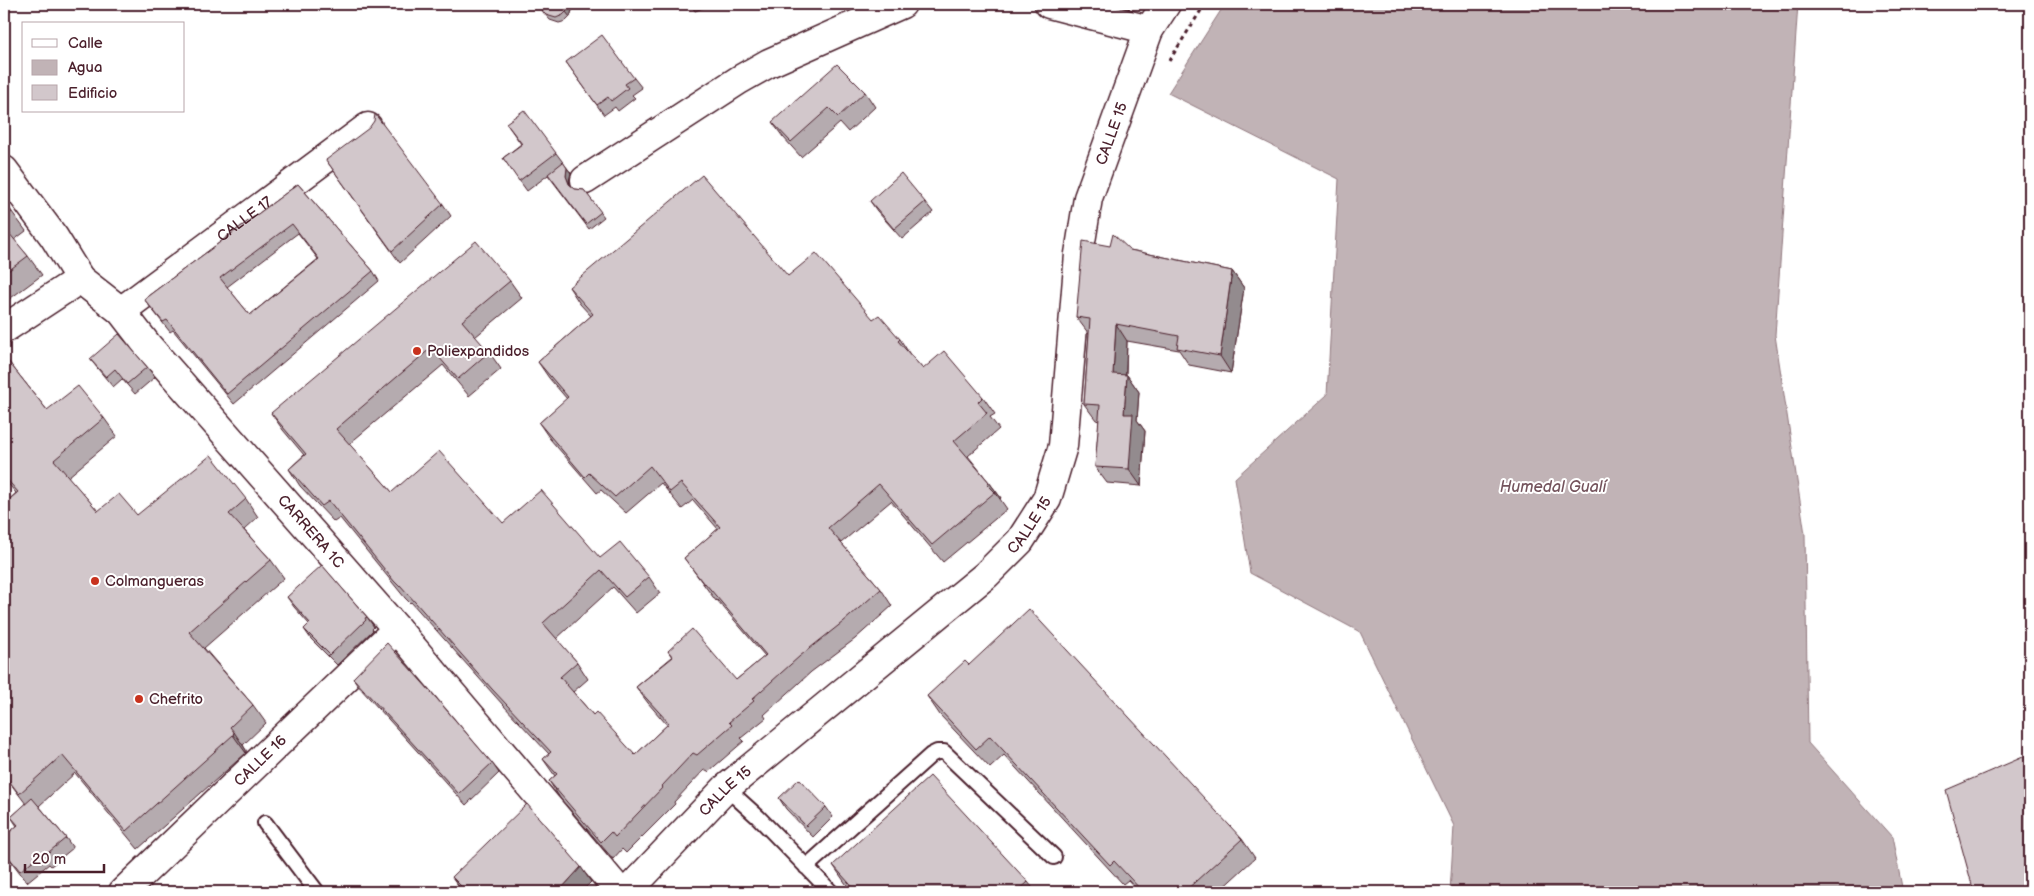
<svg xmlns="http://www.w3.org/2000/svg" width="2034" height="896" font-family="'Balsamiq Sans',sans-serif">
	<style>
		.water { fill: #c1b3b6; stroke: #91787e }
		.lines { fill: none; stroke-linecap: round; stroke-linejoin: round }
		.service-casing { stroke: #4a1f2b; stroke-width: 18 }
		.minor-casing { stroke: #4a1f2b; stroke-width: 31 }
		.tertiary-casing { stroke: #4a1f2b; stroke-width: 31 }
		.path { stroke: #4a1f2b; stroke-width: 3; stroke-dasharray: 4 4; stroke-linecap: butt }
		.service { stroke: #fff; stroke-width: 14 }
		.minor { stroke: #fff; stroke-width: 28 }
		.tertiary { stroke: #fff; stroke-width: 28 }
		.wall { fill: #b5abaf; stroke: #4a1f2b; fill-rule: evenodd }
		.shaded-wall { fill: #938b8e; stroke: #4a1f2b }
		.building { fill: #d2c7cb; stroke: #4a1f2b; fill-rule: evenodd }
		.poi-dot { fill: #c8321e; stroke: #fff; stroke-width: 2 }
		.labels { text-anchor: middle; stroke-width: 4; stroke-linejoin: round; paint-order: stroke }
		.street-label { font-size: 15px; fill: #4a1f2b; stroke: #fff }
		.poi-label { font-size: 15px; fill: #4a1f2b; stroke: #fff; text-anchor: start }
		.water-label { font-size: 16px; font-style: italic; fill: #74535c; stroke: #fff }
	</style>
	<rect width="100%" height="100%" fill="#fff"/>
	<filter id="ink" filterUnits="userSpaceOnUse"><feTurbulence type="fractalNoise" baseFrequency=".02" numOctaves="2"/><feDisplacementMap in="SourceGraphic" scale="10" xChannelSelector="R" yChannelSelector="G"/><feConvolveMatrix kernelMatrix="1 2 1 2 8 2 1 2 1" color-interpolation-filters="sRGB"/></filter>
	<g filter="url(#ink)">
		<path class="water" d="M1225,4H1798L1775,335L1805,534L1808,743L1892,837L1903,892H1450L1454,826L1360,632L1250,573L1235,478L1327,395L1339,179L1168,93Z"/>
		<g class="lines">
			<defs>
				<path id="service" d="M726,788L758,817L831,892
					M265,823L317,892
					M806,867L931,755L937,752H944L1054,857"/>
				<g id="minor">
					<path d="M1049,4L1149,30"/>
					<path id="s1" d="M4,170L54,237L80,279L121,311L148,346L397,629L620,892"/>
					<path d="M585,180L739,80L769,63L902,4"/>
					<path id="s2" d="M121,311L368,127"/>
					<path d="M4,329L80,279"/>
					<path id="s3" d="M123,892L397,629"/>
				</g>
				<g id="tertiary">
					<path id="s4" d="M627,892L726,788L986,575L1020,541L1047,499L1063,446L1079,254L1088,198L1149,30L1166,4"/>
				</g>
			</defs>
			<use href="#service" class="service-casing"/>
			<use href="#minor" class="minor-casing"/>
			<use href="#tertiary" class="tertiary-casing"/>
			<path class="path" d="M1169,61L1205,4"/>
			<use href="#service" class="service"/>
			<use href="#minor" class="minor"/>
			<use href="#tertiary" class="tertiary"/>
		</g>
		<path class="wall" d="M690,4H713L695,11Z
			M1119,4H1132L1129,9Z
			M573,7L570,17L566,21L559,23L550,20L543,12Z
			M566,62L634,78L642,88L632,95L635,98L618,111L615,107L604,115Z
			M865,92L875,107L848,132L840,123L801,157L783,137L772,122Z
			M506,123L556,153L571,173L569,181L571,186L575,189L584,190L604,217L589,229L548,175L527,191L503,158L521,144Z
			M326,160L443,204L451,216L400,263Z
			M298,184L373,271L379,281L234,404L173,330L170,332L151,308L144,299ZM298,233L318,259L250,315L227,287Z
			M870,201L925,202L933,212L902,239L877,211Z
			M4,202L12,212L26,231L14,240L28,256L42,275L4,303Z
			M1130,250L1232,271L1244,288L1231,373L1189,365L1179,350L1127,341L1126,375H1127L1139,392L1137,420L1145,431L1141,486L1107,483L1095,467L1099,421L1096,420L1084,404L1089,334L1076,317Z
			M788,276L873,319L900,339L911,356L923,369L983,397L995,414L990,417L999,429L968,456L989,482L1001,498L1000,499L1007,509L943,562L891,501L841,543L881,589L892,606L855,639L811,672L764,715L766,718L741,738L744,741L708,772L704,770L674,802L675,804L626,853L622,849L613,859L560,798L549,781L555,776L543,759L549,754L503,705L411,602L410,603L405,598L340,518L334,522L300,486L289,469L304,455L283,430L271,413L510,281L522,298L475,337L489,352L501,369L469,396L443,365L349,444L392,492L503,523L649,577L660,593L636,613L613,587L556,639L577,662L588,679L573,692L593,715L635,755L667,725L648,703L636,687L672,657L668,651L736,680L765,656L717,600L716,601L684,558L718,529L693,500L682,509L661,483L626,513L601,490L597,493L550,439L539,423L567,399L549,378L538,362L591,316L580,304L569,287Z
			M4,356L47,410L104,418L117,436L68,477L98,511L137,515L246,499L258,517L244,530L271,560L284,578L204,648L253,705L266,723L243,745L246,750V753L138,849L75,773L39,806L66,838L73,848L51,866L49,864L27,882L4,852V837L17,826L11,817L26,804L4,775V504L16,493L4,479Z
			M90,359L147,367L155,377L135,394L122,379L113,387L98,369Z
			M287,597L367,617L374,627L372,629L373,630L337,665L311,639L304,629L309,624L294,607Z
			M969,665L1242,839L1255,858L1218,892H1139L1128,880L1123,884L1004,755L990,768L940,715L927,696Z
			M353,678L492,763L499,773L466,805L360,688Z
			M779,798L826,807L833,817L813,837L786,809Z
			M833,865L1028,882L1036,892H853L846,884Z
			M452,877L591,882L581,892H463Z"/>
		<path class="shaded-wall" d="M569,4H571L573,7L570,17L566,12Z
			M1126,4H1132L1129,9Z
			M567,168L571,173L569,181L572,189L569,184L566,176Z
			M1232,271L1244,288L1231,373L1220,356Z
			M1116,324L1127,341L1125,391L1113,374Z
			M1127,375L1139,392L1137,420L1145,431L1141,486L1129,469L1124,414Z
			M989,482L1001,498L1000,499L995,492L987,484Z
			M234,732L246,750V753L233,735Z
			M581,867L591,882L581,892H564L561,889Z"/>
		<path class="building" d="M540,4H569L566,12L563,15L556,18L546,15L543,12Z
			M602,35L634,78L625,84L628,88L611,101L608,97L597,105L566,62Z
			M837,64L865,92L838,117L829,108L791,142L772,122Z
			M524,110L556,153L519,181L503,158L522,144L506,123Z
			M375,114L443,204L392,251L326,160L369,128L374,121Z
			M563,162L567,168L566,176L569,184L575,189L584,190L601,212L586,224L548,174Z
			M901,173L925,202L894,229L870,201Z
			M702,175L788,276L816,253L873,319L879,315L900,339L898,341L923,369L944,351L983,397L978,402L987,413L954,441L989,482L987,484L995,492L932,545L879,484L828,528L881,589L843,622L800,656L752,699L754,701L729,722L732,725L697,755L693,753L662,786L663,787L615,837L611,832L601,842L549,781L557,774L543,759L551,752L492,689L400,585L399,586L394,581L329,501L322,506L289,469L306,454L271,413L476,241L510,281L462,321L489,352L458,379L431,348L336,429L392,492L439,451L503,523L541,490L600,558L620,542L649,577L625,597L601,570L543,623L577,662L560,677L593,715L596,712L635,755L669,723L636,687L673,657L668,651L692,629L736,680L766,655L705,583L704,584L684,558L720,527L681,483L670,492L650,466L615,497L589,473L585,477L539,423L568,397L538,362L593,314L569,287Z
			M298,184L373,271L227,394L167,320L163,322L144,299ZM292,224L319,259L250,315L220,278Z
			M4,202L12,212L4,219Z
			M4,227L28,256L4,274Z
			M1113,234L1130,250L1232,271L1220,356L1177,348L1179,336L1116,324L1113,374L1127,375L1124,414H1133L1129,469L1095,467L1100,405L1084,404L1090,319L1076,317L1083,241L1110,246Z
			M119,334L147,367L127,384L115,369L106,377L90,359Z
			M4,356L47,410L78,386L104,418L54,460L98,511L119,494L137,515L211,455L246,499L229,514L271,560L189,632L253,705L230,727L234,732L233,735L126,831L62,755L19,794L4,774V504L18,492L4,476Z
			M322,565L367,617L365,618L366,620L330,655L304,629L310,623L287,597Z
			M1029,609L1242,839L1184,892H1143L1114,861L1110,865L990,736L976,749L927,696L965,661L969,665Z
			M387,643L431,692L492,763L459,794L353,678Z
			M2030,754V892H1974L1946,790Z
			M930,776L1028,882L1017,892H857L833,865Z
			M799,779L826,807L806,826L779,798Z
			M32,798L66,838L44,856L42,853L20,871L4,851V837L18,825L11,817Z
			M527,804L581,867L561,889L564,892H467L452,877Z"/>
	</g>
	<g class="poi-dot">
		<circle cx="417" cy="351" r="5"/>
		<circle cx="95" cy="581" r="5"/>
		<circle cx="139" cy="699" r="5"/>
	</g>
	<g class="labels">
		<g class="street-label">
			<text dy="5" stroke="none"><textPath href="#s4" startOffset="951">CALLE 15</textPath></text>
			<text dy="5" stroke="none"><textPath href="#s2" startOffset="154">CALLE 17</textPath></text>
			<text dy="5" stroke="none"><textPath href="#s4" startOffset="546">CALLE 15</textPath></text>
			<text dy="5" stroke="none"><textPath href="#s1" startOffset="476">CARRERA 1C</textPath></text>
			<text dy="5" stroke="none"><textPath href="#s3" startOffset="190">CALLE 16</textPath></text>
			<text dy="5" stroke="none"><textPath href="#s4" startOffset="141">CALLE 15</textPath></text>
		</g>
		<g class="poi-label">
			<text x="427" y="356">Poliexpandidos</text>
			<text x="105" y="586">Colmangueras</text>
			<text x="149" y="704">Chefrito</text>
		</g>
		<g class="water-label">
			<text x="1553" y="492">Humedal Gualí</text>
		</g>
	</g>
	<rect width="2034" height="896" fill="none" stroke="#fff" stroke-width="20"/>
	<rect x="10" y="10" width="2014" height="876" fill="none" stroke="#4a1f2b" stroke-width="2" filter="url(#ink)"/>
	<rect x="22" y="22" width="162" height="90" fill="#ffffff" stroke="#b7a5aa"/>
	<rect x="32" y="39" width="25" height="8" fill="#ffffff" stroke="#b7a5aa"/>
	<text x="68" y="48" font-size="15" fill="#4a1f2b">Calle</text>
	<rect x="32" y="60" width="25" height="15" fill="#c1b3b6" stroke="#b7a5aa"/>
	<text x="68" y="72" font-size="15" fill="#4a1f2b">Agua</text>
	<rect x="32" y="85" width="25" height="15" fill="#d2c7cb" stroke="#b7a5aa"/>
	<text x="68" y="98" font-size="15" fill="#4a1f2b">Edificio</text>
	<path d="M25 864v8h79v-8" fill="none" stroke="#4a1f2b" stroke-width="2.5"/>
	<text x="32" y="864" font-size="15" fill="#4a1f2b" stroke="#ffffff" stroke-width="4" paint-order="stroke">20 m</text>
</svg>
